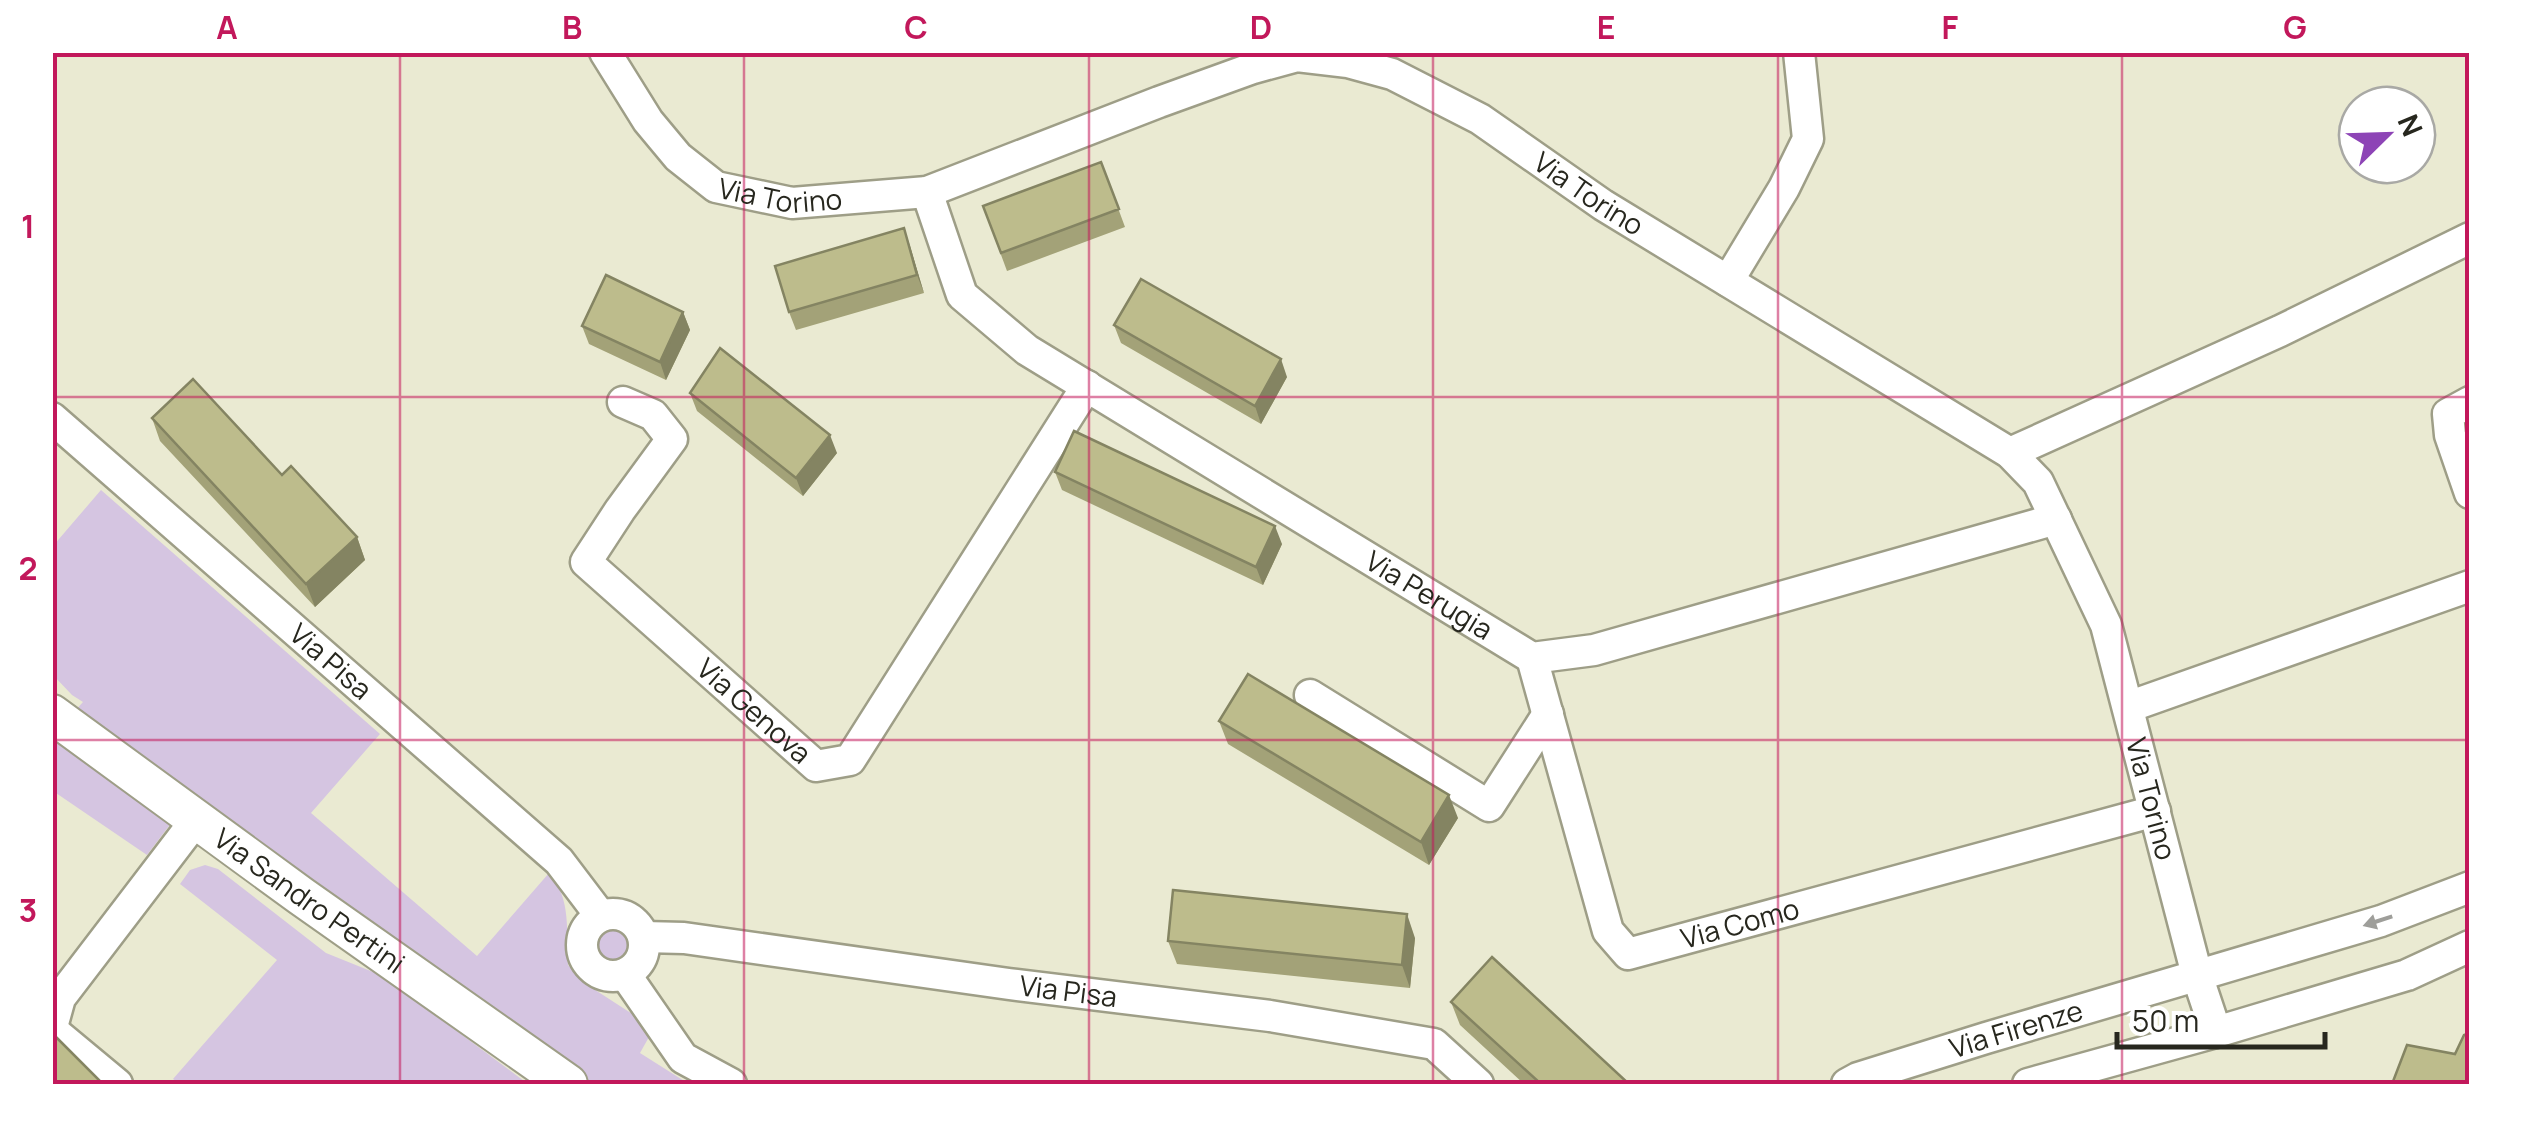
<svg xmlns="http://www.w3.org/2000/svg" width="2522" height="1137" font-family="Manrope,sans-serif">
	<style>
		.green { fill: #d5c5e1 }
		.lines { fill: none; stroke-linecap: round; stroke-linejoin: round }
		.minor-casing { stroke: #9e9e87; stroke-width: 35 }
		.major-casing { stroke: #9e9e87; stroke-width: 42 }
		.minor { stroke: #fff; stroke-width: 30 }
		.major { stroke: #fff; stroke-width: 38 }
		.wall { fill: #a3a278 }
		.shaded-wall { fill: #848462 }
		.building { fill: #bdbc8c; stroke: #848462; stroke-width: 2.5 }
		.oneway { fill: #9e9e9a }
		.grid { fill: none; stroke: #c2185b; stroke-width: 2.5; stroke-opacity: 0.55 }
		.labels { text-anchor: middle; stroke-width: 9; stroke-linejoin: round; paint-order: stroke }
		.street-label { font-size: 28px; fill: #27271e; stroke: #fff }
		.neatline { fill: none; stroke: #c2185b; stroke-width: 4 }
		.grid-label { font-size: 32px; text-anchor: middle; font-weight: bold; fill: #c2185b }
	</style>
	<rect width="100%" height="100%" fill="#eaead2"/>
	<path class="green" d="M101,490L380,734L311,813L477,956L549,873C572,898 566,933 568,965L586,984L654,1028L640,1053L689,1084H587L74,712L83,702L72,695L53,675V546Z
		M52,737L113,783L150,804L172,822L147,855L53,791Z
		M205,865L218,869L326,953L383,976L528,1084H180L173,1079L277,960L180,884L190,870Z
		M595 945a18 18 0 1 1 36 0a18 18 0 1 1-36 0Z"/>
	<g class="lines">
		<defs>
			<g id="minor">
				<path id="s1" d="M605,52L648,121L678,157L716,187L792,203L927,192L1159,102L1253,68L1297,56L1348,62L1392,74L1480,119L1603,205L2010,453L2038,482L2106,625L2197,975L2216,1032"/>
				<path id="s2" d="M927,192L962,295L1027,350L1532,658L1594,650L2056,519"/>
				<path d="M1728,281L1784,188L1808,139L1799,52"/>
				<path id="s3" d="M623,402L653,415L672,439L620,510L586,562L816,766L850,760L1087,386"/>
				<path d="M2470,402L2448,414L2450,435L2470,493"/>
				<path id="s4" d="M52,418L559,861L600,915"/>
				<path d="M2010,453L2280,331L2470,238"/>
				<path id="s5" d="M1532,658L1608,931L1628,954L2155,811"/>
				<path d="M1310,695L1489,806L1548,714"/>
				<path d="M2128,707L2470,586"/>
				<circle cx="613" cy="945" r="31"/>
				<path id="s6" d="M644,937L684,938L1009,984L1270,1016L1434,1044L1478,1084"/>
				<path d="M625,974L683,1058L731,1084"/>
				<path d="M52,1027L60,998L196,820"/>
				<path d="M52,1030L117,1084"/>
				<path id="s7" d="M1847,1084L1858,1078L1986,1038L2381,921L2470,887"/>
				<path d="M2028,1084L2216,1032L2407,975L2470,946"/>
			</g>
			<g id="major">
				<path id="s8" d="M52,714L301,896L568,1084"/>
			</g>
		</defs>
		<use href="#minor" class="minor-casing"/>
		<use href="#major" class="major-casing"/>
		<use href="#minor" class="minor"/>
		<use href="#major" class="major"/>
	</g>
	<path class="wall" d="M1101,162L1125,227L1007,271L983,206Z
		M904,228L924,293L796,330L789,312Z
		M683,312L690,330L666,380L589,344L582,326Z
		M1114,325L1287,377L1261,424L1121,343Z
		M690,393L837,453L803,496L697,411Z
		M152,418L282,475L357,537L365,560L315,607L160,441Z
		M1055,472L1282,544L1263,585L1062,490Z
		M1219,721L1458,818L1429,865L1228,744Z
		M1415,938L1410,988L1177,964L1168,941Z
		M1451,1002L1629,1084H1524L1460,1025Z"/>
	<path class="shaded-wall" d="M904,228L910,246L924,293L917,275Z
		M683,312L690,330L666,380L660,362Z
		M1281,359L1287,377L1261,424L1255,406Z
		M830,435L837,453L803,496L796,478Z
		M1275,526L1282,544L1263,585L1256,567Z
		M357,537L365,560L315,607L306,584Z
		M1449,795L1458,818L1429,865L1421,842Z
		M1407,914L1415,938L1410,988L1402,965Z"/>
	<path class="building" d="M1101,162L1119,209L1001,253L983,206Z
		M904,228L917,275L789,312L775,266Z
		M606,275L683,312L660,362L582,326Z
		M1141,279L1281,359L1255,406L1114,325Z
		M720,348L830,435L796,478L690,393Z
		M193,379L282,475L291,466L357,537L306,584L152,418Z
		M1074,431L1275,526L1256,567L1055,472Z
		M1248,674L1449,795L1421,842L1219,721Z
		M1173,890L1407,914L1402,965L1168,941Z
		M1492,957L1629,1084H1541L1451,1002Z
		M2470,1033V1084H2392L2407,1045L2455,1054L2464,1035Z
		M57,1038L103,1084H52V1042Z"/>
	<defs><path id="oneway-solid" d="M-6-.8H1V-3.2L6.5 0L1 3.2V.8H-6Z" transform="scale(2.5)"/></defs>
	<use class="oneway" href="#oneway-solid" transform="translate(2378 921) rotate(162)"/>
	<path class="grid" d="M400,52V1084M744,52V1084M1089,52V1084M1433,52V1084M1778,52V1084M2122,52V1084M52,397H2470M52,740H2470"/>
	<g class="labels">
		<g class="street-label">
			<text dy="10" stroke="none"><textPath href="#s1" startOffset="242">Via Torino</textPath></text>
			<text dy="10" stroke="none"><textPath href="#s1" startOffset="1112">Via Torino</textPath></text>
			<text dy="10" stroke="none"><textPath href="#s2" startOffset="665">Via Perugia</textPath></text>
			<text dy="10" stroke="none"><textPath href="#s4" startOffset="370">Via Pisa</textPath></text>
			<text dy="10" stroke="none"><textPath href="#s3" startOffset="438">Via Genova</textPath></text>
			<text dy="10" stroke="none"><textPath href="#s1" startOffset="1985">Via Torino</textPath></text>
			<text dy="10" stroke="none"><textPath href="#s8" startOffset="318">Via Sandro Pertini</textPath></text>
			<text dy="10" stroke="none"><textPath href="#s5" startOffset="430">Via Como</textPath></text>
			<text dy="10" stroke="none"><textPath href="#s6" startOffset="428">Via Pisa</textPath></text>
			<text dy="10" stroke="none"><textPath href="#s7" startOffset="178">Via Firenze</textPath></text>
		</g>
	</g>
	<rect width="2522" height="1137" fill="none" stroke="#ffffff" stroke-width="110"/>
	<g transform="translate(2387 135) rotate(67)"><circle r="48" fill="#ffffff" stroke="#a9a9a5" stroke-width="2.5"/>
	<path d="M0-8L18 38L0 25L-18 38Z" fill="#8d44b6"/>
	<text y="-15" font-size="28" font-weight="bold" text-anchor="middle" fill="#27271e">N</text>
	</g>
	<path d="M2117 1032v15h208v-15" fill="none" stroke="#27271e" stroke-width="5"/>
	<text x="2132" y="1032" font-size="30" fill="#27271e" stroke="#ffffff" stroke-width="8" paint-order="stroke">50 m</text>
	<rect x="55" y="55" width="2412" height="1027" class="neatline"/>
	<g class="grid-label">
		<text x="227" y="39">A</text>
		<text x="572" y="39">B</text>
		<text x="916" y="39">C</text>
		<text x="1261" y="39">D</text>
		<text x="1606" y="39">E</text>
		<text x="1950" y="39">F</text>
		<text x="2295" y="39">G</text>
		<text x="28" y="238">1</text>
		<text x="28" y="580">2</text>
		<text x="28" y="922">3</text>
	</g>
</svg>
